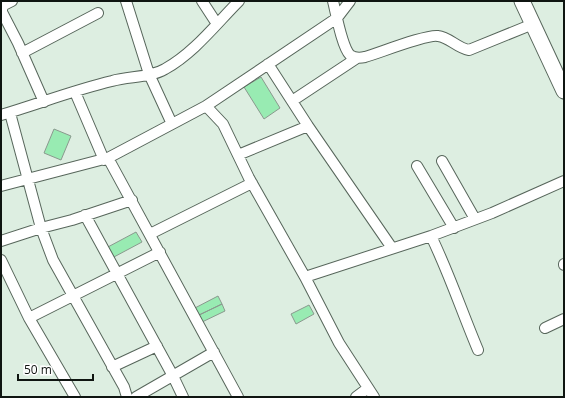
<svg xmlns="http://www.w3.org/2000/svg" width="565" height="398" font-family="'Open Sans',sans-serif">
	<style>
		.building { fill: #98ebb2; stroke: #8a998e }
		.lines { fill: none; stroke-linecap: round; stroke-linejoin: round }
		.street-casing { stroke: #57665b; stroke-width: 12 }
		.secondary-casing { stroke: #57665b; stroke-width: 17 }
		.street { stroke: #fff; stroke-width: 10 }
		.secondary { stroke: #fff; stroke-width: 15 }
	</style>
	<rect width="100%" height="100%" fill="#ddeee1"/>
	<path class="building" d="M261,77L280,108L264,119L244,87Z
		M54,129L71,136L61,160L44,153Z
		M136,232L142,242L112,258L106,248Z
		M218,296L222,304L197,316L193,309Z
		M222,304L225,311L200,323L197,316Z
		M309,305L314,314L296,324L291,314Z"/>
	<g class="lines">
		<defs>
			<path id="street" d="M12,1L4,5L2,8V12L18,43L44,102
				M126,1L149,74L172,124
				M202,1L217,24
				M333,1C336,13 342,47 350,55C354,58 360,58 365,57C379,53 427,34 438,36C449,37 457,48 469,50L533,24
				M22,53L98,13
				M268,64L308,126L392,248
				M75,92L104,160
				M292,101L357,58
				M206,106L223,124L249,178L305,277L339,343L374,397
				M10,113L41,228L53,260L124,387L127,397
				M1,115C38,104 74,90 112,81C129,76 150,78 165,69C194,53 216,24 239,1
				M238,155L308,126
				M108,158L238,397
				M442,161L475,219
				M417,166L454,228
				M1,186L108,158L206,106L337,18L350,1
				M85,215L173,376L183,397
				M150,234L252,183
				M431,236C449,273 462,312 478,350
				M1,241L41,228L72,220L132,200
				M1,260L29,318L75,397
				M564,264V265
				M305,277L431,236L492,213L564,181
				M29,318L160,252
				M545,328L564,319
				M112,367L157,346
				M136,397L214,352
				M356,397L368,388"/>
			<path id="secondary" d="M522,1L564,91"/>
		</defs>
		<use href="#street" class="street-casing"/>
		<use href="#secondary" class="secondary-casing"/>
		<use href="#street" class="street"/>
		<use href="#secondary" class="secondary"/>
	</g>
	<rect width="565" height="398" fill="none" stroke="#0f1511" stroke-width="4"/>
	<path d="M18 374v6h75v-6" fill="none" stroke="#0f1511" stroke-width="2"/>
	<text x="24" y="374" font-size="12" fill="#0f1511" stroke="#ffffff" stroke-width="3" paint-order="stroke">50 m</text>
</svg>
